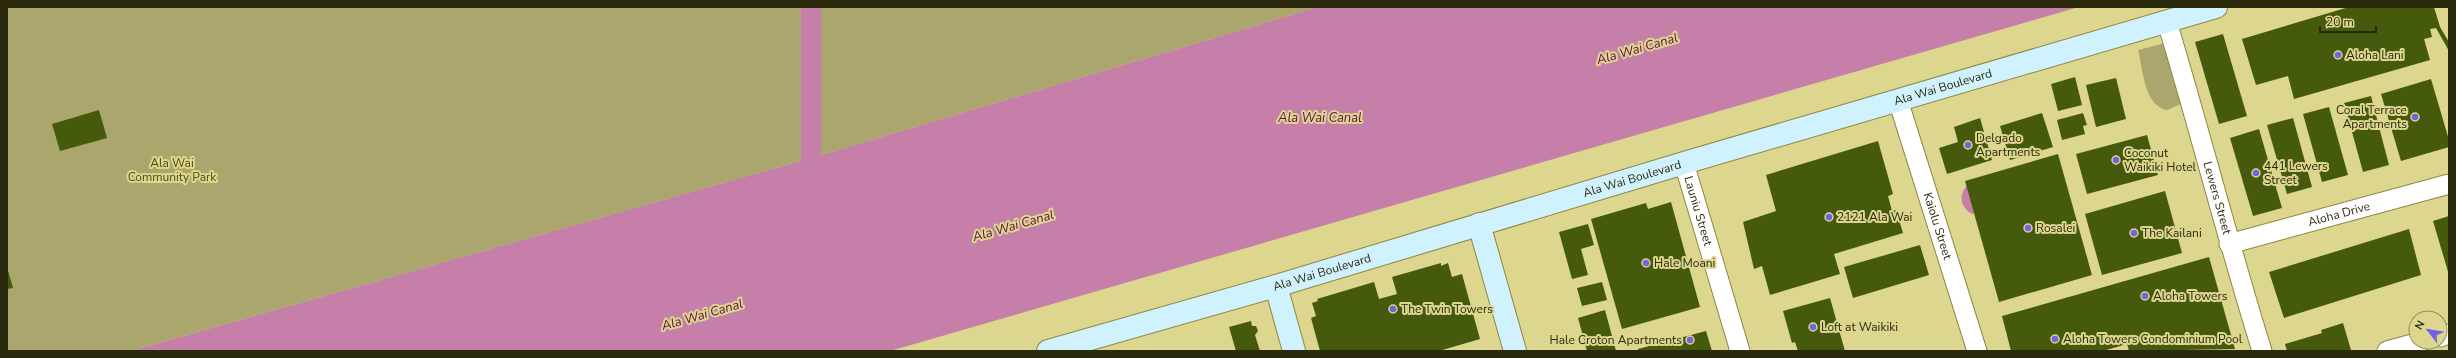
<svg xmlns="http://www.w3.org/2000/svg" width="2456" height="358" font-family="'Nunito Sans',sans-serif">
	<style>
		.green { fill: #aaa66e }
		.water { fill: #c57fa8 }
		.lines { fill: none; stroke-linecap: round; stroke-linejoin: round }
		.canal { stroke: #c57fa8; stroke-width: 20 }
		.building { fill: #455a0c }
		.street-casing { stroke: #8e8741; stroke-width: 21 }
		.secondary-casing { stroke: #8e8741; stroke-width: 24 }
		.street { stroke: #fff; stroke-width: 19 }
		.secondary { stroke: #d0f2ff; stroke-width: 22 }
		.poi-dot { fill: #7264df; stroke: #dcd68e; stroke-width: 1.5 }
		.labels { text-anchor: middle; stroke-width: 4; stroke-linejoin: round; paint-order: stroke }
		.poi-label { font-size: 12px; fill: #2c2a0c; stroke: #dcd68e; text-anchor: start }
		.street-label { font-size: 12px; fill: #2c2a0c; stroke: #dcd68e }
		.park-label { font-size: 12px; fill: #524c0f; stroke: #dcd68e }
		.water-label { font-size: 13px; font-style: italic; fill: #620c48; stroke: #dcd68e }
	</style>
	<rect width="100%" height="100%" fill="#dcd68e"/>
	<path class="green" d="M7,7H1318L811,158L131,351H7Z
		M2165,43L2183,103L2167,110C2144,106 2143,69 2138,50Z"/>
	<path class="water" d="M1318,7H2079L890,351H131L811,158Z
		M1970,183L1982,210L1972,214C1958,206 1959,191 1970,183Z"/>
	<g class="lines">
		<path class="canal" d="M811,158V7"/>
	</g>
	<path class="building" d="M2349,7H2434L2440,27L2449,42V51L2436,28L2430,29L2432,37L2424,39L2430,60L2294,99L2288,76L2256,85L2242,39Z
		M2223,34L2247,116L2219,124L2195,42Z
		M2075,77L2082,105L2058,111L2051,84Z
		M2116,78L2126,119L2096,127L2086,85Z
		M2431,79L2449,140V147L2401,161L2381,94Z
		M2371,96L2389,165L2363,172L2344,103Z
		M2329,107L2348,175L2322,182L2303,114Z
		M99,110L107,138L60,151L52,124Z
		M2042,113L2053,147L2010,160L2000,126Z
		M2083,113L2087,125L2083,126L2085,134L2062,140L2057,120Z
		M1980,118L1992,160L1947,174L1939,148L1958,142L1954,127Z
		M2293,118L2312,187L2287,194L2267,125Z
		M2259,129L2282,208L2253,216L2230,138Z
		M2147,135L2158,175L2087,194L2076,154Z
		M1878,141L1893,194L1888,196L1892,211L1896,210L1903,233L1834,254L1840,274L1770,295L1762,266L1754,269L1743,222L1776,211L1766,175Z
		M2058,154L2092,275L1999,302L1965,181Z
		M2165,191L2182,253L2102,275L2085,214Z
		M1671,202L1700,307L1622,329L1591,219L1646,203L1648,209Z
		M2449,216V275L2433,221Z
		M1588,224L1594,245L1581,249L1588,275L1572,279L1559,232Z
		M2409,229L2421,275L2284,318L2269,272Z
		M1920,245L1929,275L1853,298L1844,267Z
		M2209,257L2235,349L2129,351L2127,344L2103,351H2011L2002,316Z
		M1441,263V266L1448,263L1452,277L1462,274L1480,339L1439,351H1320L1311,318L1316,316L1312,303L1318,301L1317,299L1374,282L1379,299L1397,294L1392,277Z
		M7,267L13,288L7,289Z
		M1602,282L1607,300L1582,306L1577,288Z
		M1830,298L1845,351H1798L1795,342L1792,343L1783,311Z
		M1605,310L1616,351H1587L1578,318Z
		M1251,321L1252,326H1256L1258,331L1255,335L1260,351H1236L1229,327Z
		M2343,323L2351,350L2287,351L2285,344L2322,333L2321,330Z
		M1706,331L1712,351H1638V349Z"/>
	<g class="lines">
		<defs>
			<g id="street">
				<path id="s1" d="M2167,22C2200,131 2228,242 2262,351"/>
				<path id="s2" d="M1898,100L1977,351"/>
				<path id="s3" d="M1684,163L1740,351"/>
				<path id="s4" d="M2229,244L2449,184"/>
				<path d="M2440,337L2449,334"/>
				<path d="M2387,351L2420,342"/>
			</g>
			<g id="secondary">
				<path d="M1479,224L1515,351"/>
				<path d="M1276,286L1294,351"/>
				<path id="s5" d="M1048,351L1276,286L1684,163L2216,7"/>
			</g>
		</defs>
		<use href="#street" class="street-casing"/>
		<use href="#secondary" class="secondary-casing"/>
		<use href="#street" class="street"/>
		<use href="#secondary" class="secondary"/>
	</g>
	<g class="poi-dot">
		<circle cx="2338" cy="55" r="4"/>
		<circle cx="2415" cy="117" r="4"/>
		<circle cx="1968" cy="145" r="4"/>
		<circle cx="2116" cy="160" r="4"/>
		<circle cx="2256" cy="173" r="4"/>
		<circle cx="1829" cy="217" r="4"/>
		<circle cx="2028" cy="228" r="4"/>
		<circle cx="2134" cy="233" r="4"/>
		<circle cx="1646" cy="263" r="4"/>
		<circle cx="2145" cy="296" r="4"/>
		<circle cx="1393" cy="309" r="4"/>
		<circle cx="1813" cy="327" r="4"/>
		<circle cx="2055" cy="339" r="4"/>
		<circle cx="1690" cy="340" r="4"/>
	</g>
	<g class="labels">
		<g class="poi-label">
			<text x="2346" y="59">Aloha Lani</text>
			<text x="2407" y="114" text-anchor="end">Coral Terrace<tspan x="2407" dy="14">Apartments</tspan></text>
			<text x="1976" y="142">Delgado<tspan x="1976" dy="14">Apartments</tspan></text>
			<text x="2124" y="157">Coconut<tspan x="2124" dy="14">Waikiki Hotel</tspan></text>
			<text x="2264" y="170">441 Lewers<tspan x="2264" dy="14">Street</tspan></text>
			<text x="1837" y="221">2121 Ala Wai</text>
			<text x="2036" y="232">Rosalei</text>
			<text x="2142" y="237">The Kailani</text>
			<text x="1654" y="267">Hale Moani</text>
			<text x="2153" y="300">Aloha Towers</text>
			<text x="1401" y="313">The Twin Towers</text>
			<text x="1821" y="331">Loft at Waikiki</text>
			<text x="2063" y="343">Aloha Towers Condominium Pool</text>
			<text x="1682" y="344" text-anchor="end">Hale Croton Apartments</text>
		</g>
		<g class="street-label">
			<text dy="4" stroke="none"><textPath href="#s5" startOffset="933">Ala Wai Boulevard</textPath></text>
			<text dy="4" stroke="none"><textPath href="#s5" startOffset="609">Ala Wai Boulevard</textPath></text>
			<text dy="4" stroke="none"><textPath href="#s1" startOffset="183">Lewers Street</textPath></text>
			<text dy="4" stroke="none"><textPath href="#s3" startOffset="50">Launiu Street</textPath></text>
			<text dy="4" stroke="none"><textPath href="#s4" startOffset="114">Aloha Drive</textPath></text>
			<text dy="4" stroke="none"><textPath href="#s2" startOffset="132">Kaiolu Street</textPath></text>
			<text dy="4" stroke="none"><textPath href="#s5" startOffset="285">Ala Wai Boulevard</textPath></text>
		</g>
		<g class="park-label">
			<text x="172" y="167">Ala Wai<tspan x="172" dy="14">Community Park</tspan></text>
		</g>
		<g class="water-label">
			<text transform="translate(1637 48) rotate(-16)" y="5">Ala Wai Canal</text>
			<text x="1320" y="122">Ala Wai Canal</text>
			<text transform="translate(1013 225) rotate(-16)" y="5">Ala Wai Canal</text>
			<text transform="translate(702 314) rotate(-16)" y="5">Ala Wai Canal</text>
		</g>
	</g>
	<rect width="2456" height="358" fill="none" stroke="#2c2a0c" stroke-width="16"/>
	<g transform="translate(2428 330) rotate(301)"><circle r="19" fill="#dcd68e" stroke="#96915a"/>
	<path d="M0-3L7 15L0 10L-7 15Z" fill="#7264df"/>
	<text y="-6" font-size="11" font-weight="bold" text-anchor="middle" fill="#2c2a0c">N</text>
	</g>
	<path d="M2320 26v6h56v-6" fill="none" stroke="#2c2a0c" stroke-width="2"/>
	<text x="2326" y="26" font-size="12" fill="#2c2a0c" stroke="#dcd68e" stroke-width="3" paint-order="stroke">20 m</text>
</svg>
